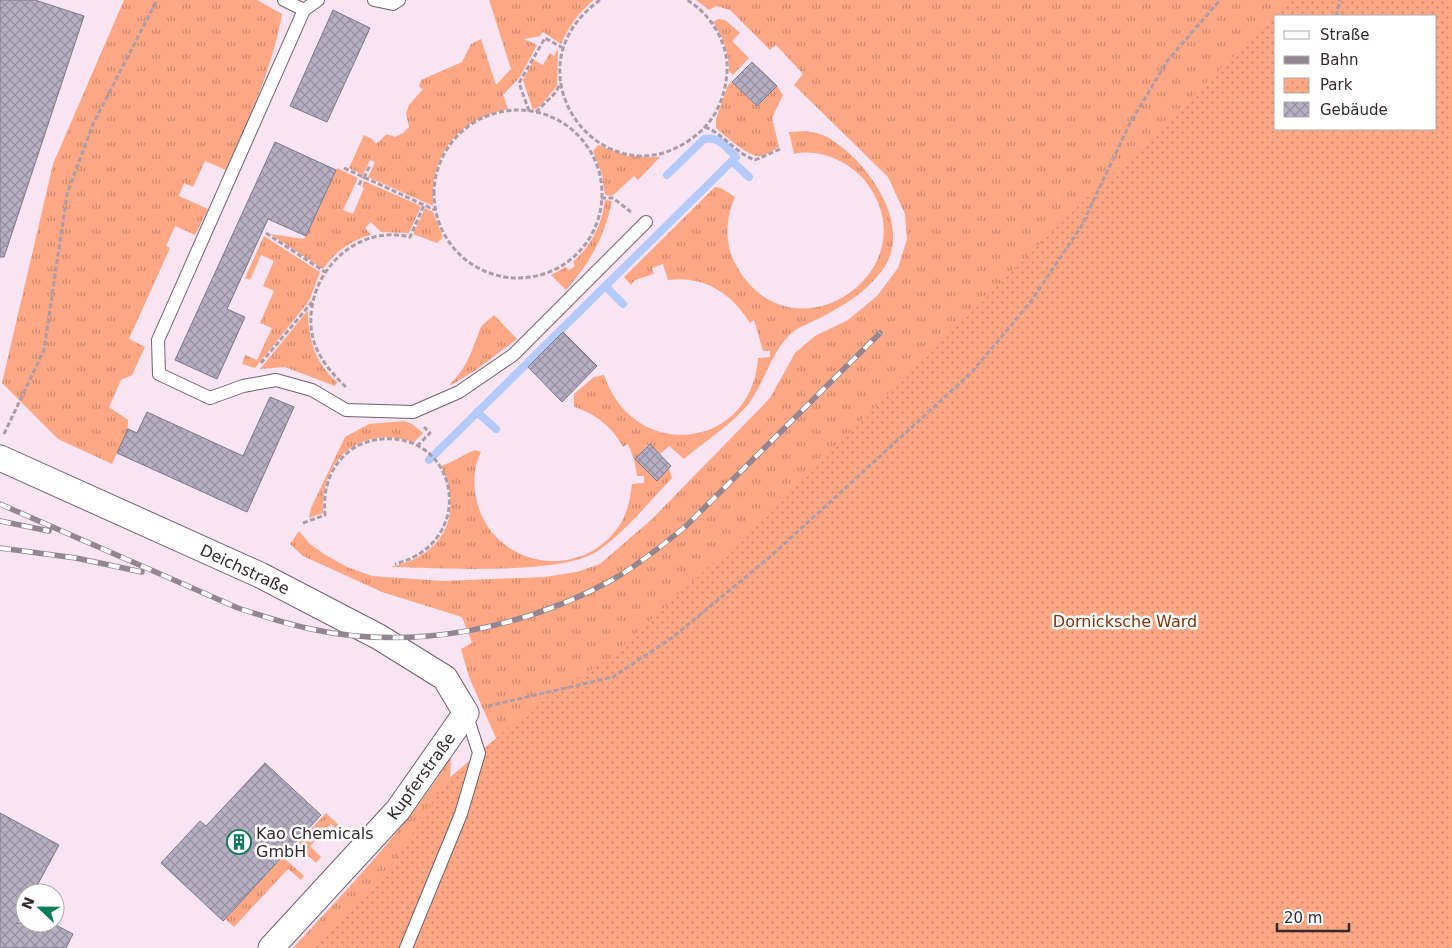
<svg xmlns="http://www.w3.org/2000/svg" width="1452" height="948" font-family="'DejaVu Sans',sans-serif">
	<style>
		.grass { fill: url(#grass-tufts); fill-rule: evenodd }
		.park { fill: url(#park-dots); fill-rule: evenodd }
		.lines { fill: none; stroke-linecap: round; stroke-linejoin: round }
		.stream { stroke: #b4cafb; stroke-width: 8 }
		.building { fill: url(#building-cross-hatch); stroke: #7c7789 }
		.service-casing { stroke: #72616e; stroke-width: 14 }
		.minor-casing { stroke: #72616e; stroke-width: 27 }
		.path { stroke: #ab9ca7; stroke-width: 3; stroke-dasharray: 5 2.5; stroke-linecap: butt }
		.service { stroke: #fff; stroke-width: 12 }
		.minor { stroke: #fff; stroke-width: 25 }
		.rail-casing { stroke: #948690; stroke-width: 5.5 }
		.rail { stroke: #fff; stroke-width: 4; stroke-dasharray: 11; stroke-linecap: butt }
		.labels { text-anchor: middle; stroke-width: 5; stroke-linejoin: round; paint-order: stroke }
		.street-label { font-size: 16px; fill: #312a2f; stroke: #fff }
		.park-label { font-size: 16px; fill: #813003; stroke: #fff }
		.poi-label { font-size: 16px; fill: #312a2f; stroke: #fff; text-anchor: start }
	</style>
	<defs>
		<pattern id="grass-tufts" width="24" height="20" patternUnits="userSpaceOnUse" patternTransform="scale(1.25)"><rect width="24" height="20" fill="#fda784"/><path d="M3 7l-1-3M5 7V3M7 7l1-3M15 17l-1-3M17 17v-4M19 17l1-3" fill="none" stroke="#cd886c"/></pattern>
		<pattern id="park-dots" width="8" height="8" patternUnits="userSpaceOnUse" patternTransform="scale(1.25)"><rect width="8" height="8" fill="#fda784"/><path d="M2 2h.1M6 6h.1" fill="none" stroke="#cd886c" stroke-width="1.8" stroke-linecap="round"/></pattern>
		<pattern id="building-cross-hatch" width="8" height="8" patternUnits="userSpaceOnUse" patternTransform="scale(1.25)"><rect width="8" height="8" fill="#b6afc3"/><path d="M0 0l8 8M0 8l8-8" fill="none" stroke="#958f9f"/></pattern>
	</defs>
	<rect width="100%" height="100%" fill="#f8e4f3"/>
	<path class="grass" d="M124,0H257L282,14C272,70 249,119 226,170L205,161L193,187L184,183L179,196L208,209L195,235L175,226L166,246L170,248L129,339L145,347L132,375L121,380L109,407L128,420V429L112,464L58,439L2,383L53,164Z
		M489,0H594C578,13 570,25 561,44L543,32L540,36L524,39L537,45L520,77L503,95L508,109C457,120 430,154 433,206L368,177L375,162L370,160L363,175L349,168L364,135L372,139L376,144L387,134L395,137L403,133L409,127L406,113L409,105L423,89L419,87L421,80L462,62L471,44L481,39L496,85L511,69Z
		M696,0H1452V676L506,761L469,677L461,649L472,643L462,617L382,592L303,556L290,544L299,531L310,544L324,554L347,567L372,576L443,581L544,577L577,572L600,564L651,520L770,398L795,353L815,336L848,320L877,296L898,268L907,239L905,214L888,177L794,85L803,74L776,45L770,50L730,10L716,6L709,10ZM1276,16H1436V129H1276Z
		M719,19L725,20L740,33L732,41L749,58L733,75L729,71C729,53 723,37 713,22Z
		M558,49L557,86L540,106L533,110L523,80L534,60L543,65L550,53L554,56Z
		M732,82L757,106L777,86L783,95L772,118L779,147C773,150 766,155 760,156C750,158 724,135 716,128V119L728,85Z
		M807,131C814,133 823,134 829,138C868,162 916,227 881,272C865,293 841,307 818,319C810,323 801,326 794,331C772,349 766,379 750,402C734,423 704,442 684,459L669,446L660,454L649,444L635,459L657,480L669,468L672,478C649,502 626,531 599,550C565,576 436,568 390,567C444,556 464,515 441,466C454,462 462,455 475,450L481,452C474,466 473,482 476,497C488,564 575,584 616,530C627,517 630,500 632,484L644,483V476H637L634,459L628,444L623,447C613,428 595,413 574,407V394L594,377L604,375C634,464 752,450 758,358L770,357V351H763L754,320L750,323C732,293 703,275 668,280L663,264L652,268L654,274L635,280L631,285L624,277L715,187L721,188L735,197C725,219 724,245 737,267C793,365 933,270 866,182C850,162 820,148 794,154L789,132Z
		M598,145L628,156L660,157L638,180L634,176L612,196L605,195L602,175L593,151Z
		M337,168L358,178L343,210L353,214L364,188L362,187L364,181L421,206L409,233L381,232L371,222L365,228L371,235C351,240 335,252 323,269L270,234L304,239Z
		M605,200L612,201C605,236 590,263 566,290L551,275L566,267L569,270L575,266L573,262C591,246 602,225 605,200Z
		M425,208L433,212L443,237L437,243L413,234Z
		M264,236L320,272L309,301L255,368L242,364L245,355L257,360L272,328L260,323L274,291L263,286L274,261L261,255L250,280L245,278Z
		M308,310C308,339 315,363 337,382L335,386L285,367L260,369Z
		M494,315L517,339L476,370L451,385L450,384C467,368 472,351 480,329C482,324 490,319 494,315Z
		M404,421L412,424L423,433L414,442C360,424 320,459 323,513L309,518L311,508L345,437L369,424Z
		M451,757L449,797L394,948H293C349,887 407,828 451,757Z
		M326,813L347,833L344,836L331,824L310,846L321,857L316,863L296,845Z
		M283,857L304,876L301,880L288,869L234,927L225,919Z"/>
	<path class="park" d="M1292,0H1452V948H311L393,863L447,780L543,698L606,661L771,510L1065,219ZM1276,16H1436V129H1276Z"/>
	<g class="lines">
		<path class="stream" d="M732,161L749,177
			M605,286L623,304
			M477,412L496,429
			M429,460L736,157C726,147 719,136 704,139L667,175"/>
	</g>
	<path class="building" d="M0,0H35L84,16L4,257H0Z
		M333,10L370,28L327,122L290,106Z
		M752,62L777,86L757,106L732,82Z
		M275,142L336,170L306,236L268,219L227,309L245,317L217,379L175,360Z
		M563,332L597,366L562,402L528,367Z
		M270,397L294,407L247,512L117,453L128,429L137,433L147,412L243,456Z
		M650,444L671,466L657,481L635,459Z
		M265,763L321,815L223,921L161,863L200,821L206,826Z
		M0,813L59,845L33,893H25V908L17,923H52L73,934L66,948H0Z"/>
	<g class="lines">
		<defs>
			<path id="service" d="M284,0L304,10L158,340L159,374L210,398L243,386L276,380L312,390L346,410L413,412L459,392L513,355L646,222
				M374,0L393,4L399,0
				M304,10L318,0
				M406,948L461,814L479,753L466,713"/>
			<path id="minor" d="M0,458L260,575L379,637L445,678L466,713L398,810L271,948"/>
		</defs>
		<use href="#service" class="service-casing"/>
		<use href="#minor" class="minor-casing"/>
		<path class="path" d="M600,0C502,70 603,203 691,139C714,123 725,100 727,72C729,44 711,14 687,0
			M1336,16L1340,0
			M434 194a84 84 0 1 1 168 0a84 84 0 1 1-168 0Z
			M529,111L519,83L545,38L563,48
			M536,112L555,93L561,83
			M705,127C724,134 735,153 755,160L780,149
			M344,168L435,210
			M364,178L370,165
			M359,185L363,177
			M601,198H613L631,212
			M266,233L325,272
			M261,363L312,302
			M346,387C328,370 312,350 311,325C308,272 356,224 410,237L424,205
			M4,434L44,350L67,194L93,124L157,0
			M417,446L430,433L424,427
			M303,523L325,515C323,491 328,470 347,453C356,445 369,440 382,439C460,433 478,543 395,564
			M488,706L613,677L673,637L771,556L971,373L1029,304L1081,227L1130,123L1168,60L1220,0"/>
		<use href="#service" class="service"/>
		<use href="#minor" class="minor"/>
		<defs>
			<path id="rail" d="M0,504L238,608C262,616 286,624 311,629C412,651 523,629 612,580C638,565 663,545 686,526L880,333
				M0,521L49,531
				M0,548L76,558L142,572"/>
		</defs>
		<use href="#rail" class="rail-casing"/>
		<use href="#rail" class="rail"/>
	</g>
	<defs>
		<symbol id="building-ring" viewBox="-11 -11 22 22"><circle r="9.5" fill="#fff" stroke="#0d7c57" stroke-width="1.5"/><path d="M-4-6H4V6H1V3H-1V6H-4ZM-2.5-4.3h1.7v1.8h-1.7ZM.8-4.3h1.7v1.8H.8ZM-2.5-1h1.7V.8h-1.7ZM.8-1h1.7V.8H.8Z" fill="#0d7c57"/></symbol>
	</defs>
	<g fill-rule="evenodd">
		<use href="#building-ring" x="225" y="828" width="28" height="28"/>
	</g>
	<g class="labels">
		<g class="street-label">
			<text transform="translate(245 569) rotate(25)" y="6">Deichstraße</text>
			<text transform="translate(421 776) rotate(-54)" y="6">Kupferstraße</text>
		</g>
		<g class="park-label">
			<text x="1125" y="627">Dornicksche Ward</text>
		</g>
		<g class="poi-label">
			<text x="256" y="839">Kao Chemicals<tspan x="256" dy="18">GmbH</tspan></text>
		</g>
	</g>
	<rect x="1274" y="15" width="162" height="115" fill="#ffffff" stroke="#adaaac"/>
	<rect x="1284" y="31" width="25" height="8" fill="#ffffff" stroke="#adaaac"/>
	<text x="1320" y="40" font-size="15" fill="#312a2f">Straße</text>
	<rect x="1284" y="56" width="25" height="8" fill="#948690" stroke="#adaaac"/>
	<text x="1320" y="65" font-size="15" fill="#312a2f">Bahn</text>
	<rect x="1284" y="78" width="25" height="15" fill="url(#park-dots)" stroke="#adaaac"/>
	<text x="1320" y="90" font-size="15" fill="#312a2f">Park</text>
	<rect x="1284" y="102" width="25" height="15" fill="url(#building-cross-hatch)" stroke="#adaaac"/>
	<text x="1320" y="115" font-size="15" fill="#312a2f">Gebäude</text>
	<g transform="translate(40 908) rotate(292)"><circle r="24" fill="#ffffff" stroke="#adaaac"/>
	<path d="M0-4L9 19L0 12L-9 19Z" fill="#0d7c57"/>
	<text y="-8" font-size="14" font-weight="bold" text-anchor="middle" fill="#312a2f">N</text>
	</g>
	<path d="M1277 923v8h72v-8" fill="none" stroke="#312a2f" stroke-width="2.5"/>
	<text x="1284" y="923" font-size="15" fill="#312a2f" stroke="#ffffff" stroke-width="4" paint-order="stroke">20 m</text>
</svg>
